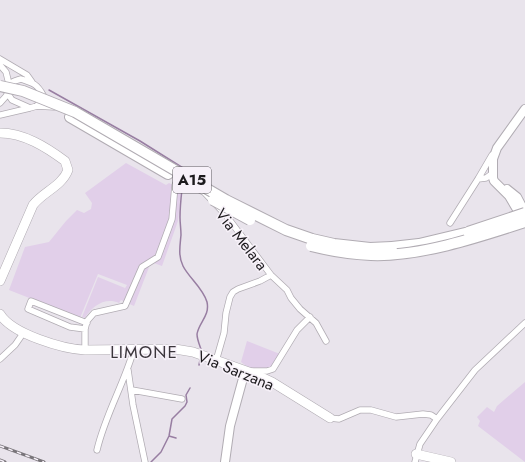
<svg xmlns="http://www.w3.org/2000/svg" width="525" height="462" font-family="Jost,sans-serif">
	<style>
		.green { fill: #e1cfe9 }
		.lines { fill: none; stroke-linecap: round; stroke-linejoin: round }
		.stream { stroke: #987ea2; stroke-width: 1.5 }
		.street-casing { stroke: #b1acb3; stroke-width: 7 }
		.secondary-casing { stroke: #b1acb3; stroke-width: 10 }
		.primary-casing { stroke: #b1acb3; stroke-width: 10 }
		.highway-casing { stroke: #b1acb3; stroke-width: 12 }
		.street { stroke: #fff; stroke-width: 5.5 }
		.secondary { stroke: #fff; stroke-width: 8 }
		.primary { stroke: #fff; stroke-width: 9 }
		.highway { stroke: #fff; stroke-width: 10 }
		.rail-casing { stroke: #79757a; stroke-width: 3 }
		.rail { stroke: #f7f1f9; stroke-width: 1.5; stroke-dasharray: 4.5; stroke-linecap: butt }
		.highway-bridge-casing { stroke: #b1acb3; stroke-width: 12; stroke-linecap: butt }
		.highway-bridge { stroke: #fff; stroke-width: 10 }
		.labels { text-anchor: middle; stroke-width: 3; stroke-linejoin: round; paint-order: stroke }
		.shield { fill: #f7f1f9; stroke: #5e5b60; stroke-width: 1 }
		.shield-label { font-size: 15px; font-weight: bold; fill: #1d1b1e }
		.street-label { font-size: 16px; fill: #1d1b1e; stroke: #f7f1f9 }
		.neighbourhood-label { font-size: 17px; letter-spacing: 1px; fill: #3b363c; stroke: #f7f1f9 }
	</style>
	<rect width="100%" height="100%" fill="#e9e4ec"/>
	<path class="green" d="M126,163L166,185L169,183L181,189L178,221L162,266L151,262L134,306L121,300L119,303C105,297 92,306 85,318L82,317L98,277L125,288L124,290L127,285L98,274L80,318L9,290L25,247L49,242L66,221L77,210L84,213L91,209L92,203L85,193Z
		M247,341L280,354L273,365L268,370L250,369L241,362Z
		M525,382V462L478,426L480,421L477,417L487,407L494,412L497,406Z"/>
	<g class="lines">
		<path class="stream" d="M49,90L140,141L183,168
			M182,189C181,198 180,208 180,217C180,223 181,229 181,235C180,246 178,256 183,266C189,278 203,288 207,302C210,316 199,322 197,334C197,340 200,346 202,352
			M199,365L200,360
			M169,436L176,438
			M151,462L161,452L169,436L172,419L185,406L187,402L186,395L190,388"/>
		<defs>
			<path id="street" d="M0,59L27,75L32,82
				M0,65L6,72L9,84
				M21,79C33,83 37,84 43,95L37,106L30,108L12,100L6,91C9,83 13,81 21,79Z
				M0,103L8,94
				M37,106L54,107
				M0,115L30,108
				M478,179L486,178L493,173
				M200,190L204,192L225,214L271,275L287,290L291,298L300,309L316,323L326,341
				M450,223L478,179L492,155
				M85,329L87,321L94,313L125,306L142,267L158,257L172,219L175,185L179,177
				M85,350V329L70,327L28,309L31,301L87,323
				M0,359L15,345L24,332
				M216,361L224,333L226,313L230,297L233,292L238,289L260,281L271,275
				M128,370L133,405L145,462
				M252,371H267L273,369L297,330L310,317
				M132,390L182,399
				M330,418L339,419L360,410H371L396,417L423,414L431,415L437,419
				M97,450C105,415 124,384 134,349
				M415,462L420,444L437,419L475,370L525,323"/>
			<path id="secondary" d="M507,189L517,197L525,212
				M522,218L509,196L494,181L493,178V159L497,148L525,109
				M225,462L230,426L245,371"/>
			<path id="primary" d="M0,133C24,133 46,147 65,161L68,170C62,186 43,192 33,205L0,281
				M0,314C12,334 63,349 85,350L175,349L193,352L257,375L272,382L330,418
				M416,454L451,462"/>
			<path id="highway" d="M70,117L168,174
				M392,247L419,244L465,233"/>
		</defs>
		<use href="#street" class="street-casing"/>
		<use href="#secondary" class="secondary-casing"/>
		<use href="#primary" class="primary-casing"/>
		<use href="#highway" class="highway-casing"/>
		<use href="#street" class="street"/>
		<use href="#secondary" class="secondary"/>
		<use href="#primary" class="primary"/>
		<use href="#highway" class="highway"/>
		<defs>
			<path id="rail" d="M0,446L44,462
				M0,460L5,462"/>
		</defs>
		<use href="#rail" class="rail-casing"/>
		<use href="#rail" class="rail"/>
		<defs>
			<path id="highway-bridge" d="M0,86L23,91L75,112L226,200L286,230L312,239L334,244L370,248L392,247
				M213,200L250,220
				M468,232L525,213
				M311,246C331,251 350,254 371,255C419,257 479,237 525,222"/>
		</defs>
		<use href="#highway-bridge" class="highway-bridge-casing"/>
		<use href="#highway-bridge" class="highway-bridge"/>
	</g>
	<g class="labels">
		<rect class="shield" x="173" y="167" width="38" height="26" rx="3"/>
		<g class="shield-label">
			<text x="192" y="185">A15</text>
		</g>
		<g class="street-label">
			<text transform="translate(242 239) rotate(52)" y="6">Via Melara</text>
			<text transform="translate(236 370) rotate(22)" y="6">Via Sarzana</text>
		</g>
		<g class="neighbourhood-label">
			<text x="144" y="358">LIMONE</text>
		</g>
	</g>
</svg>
